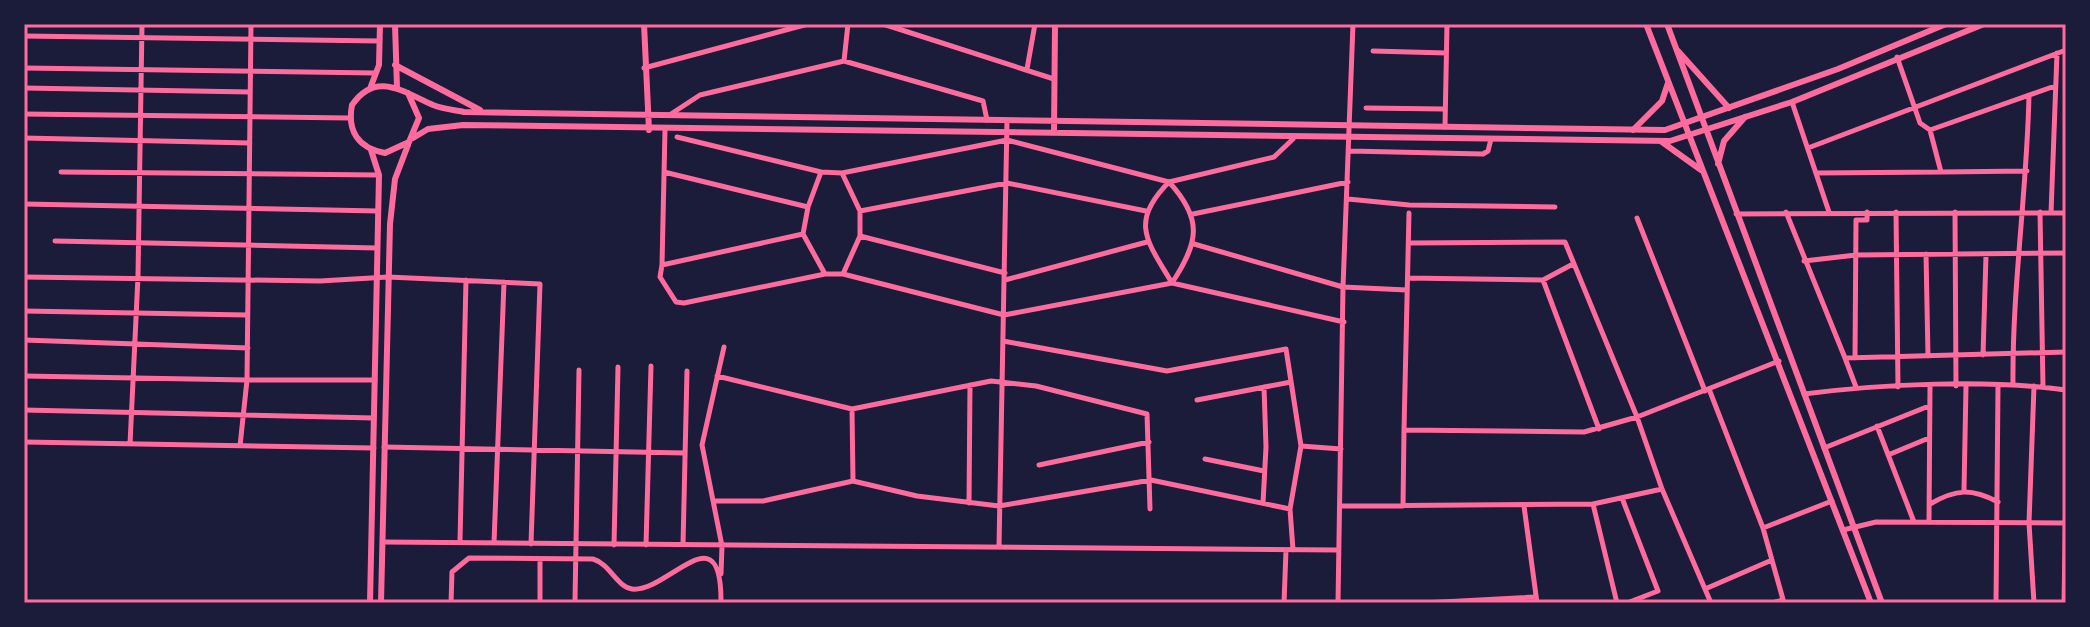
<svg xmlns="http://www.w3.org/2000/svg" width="2090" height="627" font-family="'Roboto Serif',serif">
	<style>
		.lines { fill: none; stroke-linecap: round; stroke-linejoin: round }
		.minor { stroke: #ff6b9d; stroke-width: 5 }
		.tertiary { stroke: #ff6b9d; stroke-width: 6 }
		.secondary { stroke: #ff6b9d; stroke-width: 6 }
		.neatline { fill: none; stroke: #ff6b9d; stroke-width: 3 }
	</style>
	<rect width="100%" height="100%" fill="#1b1b3a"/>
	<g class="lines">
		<path class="minor" d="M251,24L247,380H375
			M848,24L844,61L983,101L987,120
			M883,24L1054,79
			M24,36L379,41
			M1373,51L1446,53
			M1897,57L1920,123L1930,130L2055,86
			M24,68L375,73
			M644,68L808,24
			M1027,69L1035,24
			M24,88L250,92
			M1792,102L1829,212
			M1366,108L1444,109
			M24,114L349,118
			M671,114L700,95L844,61
			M1445,127L1447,24
			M1930,130L1941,172L2027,171
			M677,137L821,172
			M24,138L250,143
			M1808,148L2066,50
			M1350,151L1483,154L1488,151L1491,139
			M61,172L379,175
			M664,172L808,207
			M842,173L860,211V236
			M1816,173L1941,172
			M1169,182C1203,219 1199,242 1172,283C1147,241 1129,222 1169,182Z
			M1348,199L1409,205L1555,207
			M24,204L378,211
			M860,211L1007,183L1146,211
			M1786,212L1845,358
			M1896,212L1898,387
			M1955,212L1956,386
			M2040,212L2043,387
			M2051,213L2057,53
			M2065,213L2066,226
			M1193,214L1348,182
			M1736,214L2066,213
			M1637,218L1705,391
			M803,234L662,265L660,277L676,302L684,303L825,274H843
			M55,241L377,248
			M1194,244L1343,287L1407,290
			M1926,254L1928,356
			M1804,261L1856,255L2066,253
			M662,265L665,130
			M1005,273L860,236L843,274L1004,315L1172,283L1344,322
			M825,274L803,234L808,207L821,172L842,173L1007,140L1169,182L1274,157L1293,139
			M24,277L320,281L388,277L540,284L531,544
			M1408,278L1543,280L1573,264
			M1005,280L1147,242
			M1543,280L1599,429
			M24,311L247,315
			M24,340L248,348
			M1003,341L1167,371L1286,349L1301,446
			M1983,355L1986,255
			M1855,358L1856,220H1867V212
			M24,376L247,380L240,446
			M717,376L852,409L991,381L1036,386L1147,414L1150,509
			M2013,385C2012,288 2027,192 2029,95
			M1856,387L1845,358L2066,352
			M1709,389L1763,528L1784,603
			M1804,394C1882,384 1988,379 2066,390
			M1197,400L1291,382
			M852,409L853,481
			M24,410L374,418
			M1877,426L1914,522
			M1404,430L1409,213
			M24,442L374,448
			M130,444L138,276L142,24
			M384,447L685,453
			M1824,448L1929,406
			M1888,455L1929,438
			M1205,459L1264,471
			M1039,465L1149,442
			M1662,489L1711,603
			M1964,490L1966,386
			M1622,498L1658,591L1627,603
			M713,501H763L853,481L917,496L999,506L1151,480L1290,509L1293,550
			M969,503L970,385
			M1263,503L1266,447L1264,387
			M1593,504L1617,603
			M1930,504C1956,489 1971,488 1998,502
			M1340,506L1593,504L1662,489L1637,417L1565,242L1409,243
			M1403,506L1404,430L1584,432L1637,417L1779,361
			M1524,506L1537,603
			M1290,509L1301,446L1341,449
			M1929,522L1930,387
			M1763,528L1832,501
			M1843,530L1876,522L2066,523
			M460,541L466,280
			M383,542L1339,550
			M494,543L504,282
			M614,545L618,367
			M646,545L651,366
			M683,545L687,371
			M999,547L1007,120
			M540,559V599
			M721,574L722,546L702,445L724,347
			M1705,589L1772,560
			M575,601L579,370
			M451,603L452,572L469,558L593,559C610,564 617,587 632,589C668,593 722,509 721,603
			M1284,603L1286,550
			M1338,603L1343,287L1353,24
			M1423,603L1535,597
			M1772,603L1783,600
			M1996,603L1998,386
			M2034,603L2029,523L2034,386
			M2064,603L2066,484"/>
		<path class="tertiary" d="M395,24L397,88
			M644,24L649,130
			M395,65L480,110
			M371,86L379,65L380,24
			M408,93L419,118L409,142L385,153C358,148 347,131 352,105C376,70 403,92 433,105C443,109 454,110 464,112L1665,130L1838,69L1946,24
			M1054,133L1055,24
			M413,138L428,129L463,125L1670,141L1792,102L1984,24
			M370,603L379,175L371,150
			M381,603L390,224L395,179L408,145"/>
		<path class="secondary" d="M1646,24L1871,603
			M1667,24L1882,603
			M1678,51L1729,108
			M1633,130L1662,101L1668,83
			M1662,142L1701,170
			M1718,164L1724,141L1745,117"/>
	</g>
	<rect width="2090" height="627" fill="none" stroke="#1b1b3a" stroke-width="52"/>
	<rect x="26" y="26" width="2038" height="575" class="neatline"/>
</svg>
